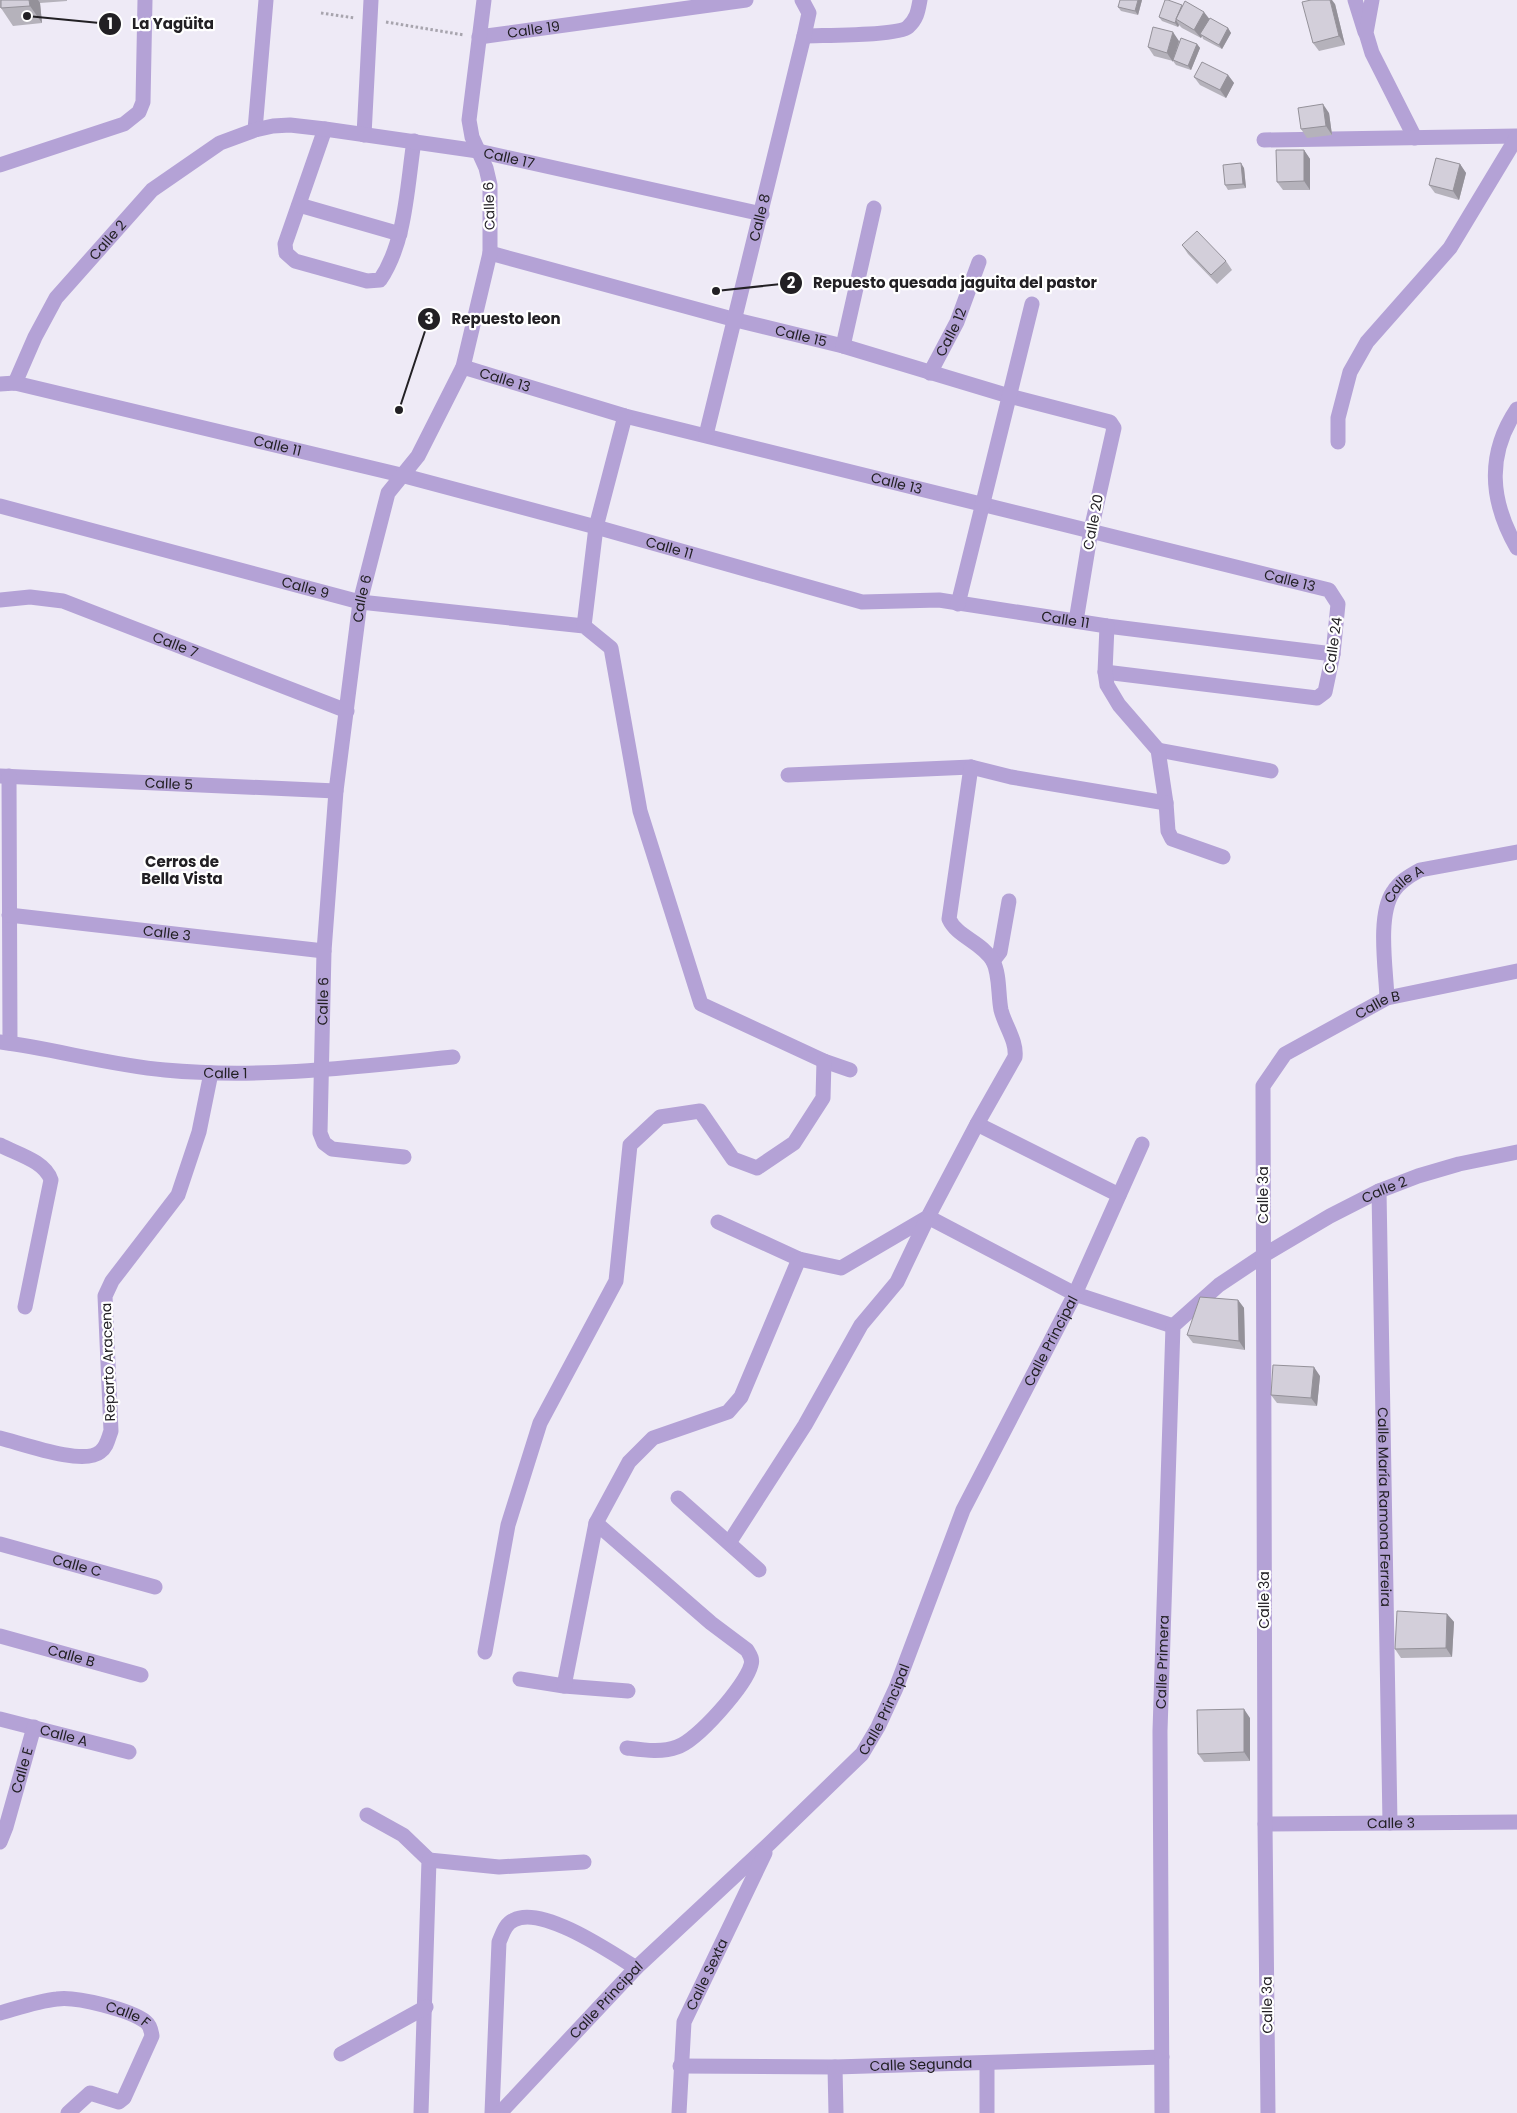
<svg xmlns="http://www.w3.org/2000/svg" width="1517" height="2113" font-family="Poppins,sans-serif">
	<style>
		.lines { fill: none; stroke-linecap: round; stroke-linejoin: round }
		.path { stroke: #a7a4ad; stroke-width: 3; stroke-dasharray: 2.5 2.5; stroke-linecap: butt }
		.minor { stroke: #b4a2d6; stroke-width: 15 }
		.wall { fill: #b5b2bb }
		.shaded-wall { fill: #949199 }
		.building { fill: #d3cfda; stroke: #949199 }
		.labels { text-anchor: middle; stroke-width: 4.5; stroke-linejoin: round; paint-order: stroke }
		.street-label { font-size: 14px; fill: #222024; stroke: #fff }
		.neighbourhood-label { font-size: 15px; font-weight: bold; fill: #222024; stroke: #fff }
		.leader { fill: none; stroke: #222024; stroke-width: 2 }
		.callout-dot { fill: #222024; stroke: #fff; stroke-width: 2 }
		.mark-label { font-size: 15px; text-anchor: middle; font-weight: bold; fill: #fff }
		.callout-label { font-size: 15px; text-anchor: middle; font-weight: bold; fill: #222024; stroke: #fff; stroke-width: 4.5; stroke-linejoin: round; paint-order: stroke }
	</style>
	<rect width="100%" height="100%" fill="#eeeaf6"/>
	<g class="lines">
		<path class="path" d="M321,13L355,18
			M386,22L464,35"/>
		<g class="minor">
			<path d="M1355,0L1365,32"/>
			<path d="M1372,0L1366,33L1372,53L1415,138"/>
			<path d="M804,36C821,35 898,36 908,27C917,19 918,11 920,0"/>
			<path id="s1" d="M479,37L746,0"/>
			<path d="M325,129L285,244L286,253L295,261L367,281L380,280C406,242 407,186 414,141"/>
			<path d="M255,130L266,0"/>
			<path d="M364,135L371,0"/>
			<path d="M1264,140L1517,136"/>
			<path d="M0,165L124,124L139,112L143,102L145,0"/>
			<path d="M299,205L400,234"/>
			<path id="s2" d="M490,253L736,320L843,346L1009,396L1110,422L1114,428L1091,530L1076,621"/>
			<path d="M843,346L874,208"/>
			<path id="s3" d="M463,367L625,416L1329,590L1338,604L1333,654L1325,692L1317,698L1105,672"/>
			<path id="s4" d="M930,373L957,322L979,262"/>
			<path id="s5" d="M15,383L35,337L56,298L152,190L220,143L255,130L273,126L290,125L325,129L478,151L762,214"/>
			<path id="s6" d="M0,384L15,383L401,475L596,527L862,602L939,600L1107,626L1333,654"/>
			<path d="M1517,409C1486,455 1490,501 1517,548"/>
			<path id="s7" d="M706,435L804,36L809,13L802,0"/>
			<path d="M1338,442V418L1350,372L1367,342L1450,248L1517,137"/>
			<path id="s8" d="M0,506L360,602L584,626L611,648L640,811L701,1004L824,1061L850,1070"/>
			<path id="s9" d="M0,600L30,597L63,601L347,711"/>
			<path d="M958,604L1032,304"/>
			<path d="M584,626L596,527L625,416"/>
			<path d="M1158,750L1271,771"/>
			<path d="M788,775L971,767L1011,777L1166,803L1158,750L1119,705L1107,685L1105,672L1107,626"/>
			<path id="s10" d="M0,776L336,791"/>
			<path d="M9,776L10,1043"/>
			<path d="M1166,803L1168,831L1172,839L1223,857"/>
			<path id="s11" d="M9,915L324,951"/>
			<path d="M993,961L1000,952L1009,901"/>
			<path id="s12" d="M1387,998C1386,970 1377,916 1393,892C1399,882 1409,876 1420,870L1517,852"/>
			<path id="s13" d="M0,1042C55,1049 109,1065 165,1070C261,1079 357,1067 453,1057"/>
			<path d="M977,1124L1119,1195"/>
			<path d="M0,1145C17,1154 45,1161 51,1180L25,1307"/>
			<path id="s14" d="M404,1157L332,1149L324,1143L320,1133L324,951L336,791L360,602L388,493L418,456L463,367L490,253V185L486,168L472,137L469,120L484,0"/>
			<path id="s15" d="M1379,1191L1390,1823"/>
			<path d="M718,1222L799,1259L841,1268L928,1217L977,1124L1015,1057C1017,1041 1005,1026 1001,1010C998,995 1000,975 993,961C982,942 957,937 949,919L971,767"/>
			<path d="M0,1438C21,1443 83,1466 100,1452C107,1447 108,1439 111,1431L105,1296L112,1281L178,1195L199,1132L211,1073"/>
			<path d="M678,1498L759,1570"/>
			<path d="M596,1523L711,1623L747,1650C750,1655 753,1659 751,1665C746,1685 697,1741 677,1747C662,1753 643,1750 627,1748"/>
			<path d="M729,1543L805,1425L861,1325L897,1282L928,1217L1075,1294L1173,1326"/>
			<path id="s16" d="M0,1544L155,1587"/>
			<path id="s17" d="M0,1636L141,1675"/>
			<path d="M485,1652L508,1525L540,1423L616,1281L630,1145L660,1117L700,1111L733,1159L757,1168L794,1143L823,1098L824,1061"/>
			<path d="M520,1679L564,1686L628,1691"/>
			<path d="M564,1686L596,1523L629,1462L653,1438L728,1412L741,1397L799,1259"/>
			<path id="s18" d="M0,1719L129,1752"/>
			<path d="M367,1815L403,1835L429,1860L421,2113"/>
			<path id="s19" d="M1265,1824L1517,1822"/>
			<path id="s20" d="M0,1842L6,1827L34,1727"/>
			<path d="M429,1860L499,1867L584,1862"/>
			<path id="s21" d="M0,2013C18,2008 38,2001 57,1999C76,1996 131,2010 146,2022C151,2026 151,2031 152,2036L124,2098L119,2102L90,2093L68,2113"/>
			<path d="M341,2054L426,2007"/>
			<path id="s22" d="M680,2066L835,2067L1162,2057"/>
			<path d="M835,2067L836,2113"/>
			<path d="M492,2113L499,1942C503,1933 505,1924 514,1920C542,1905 612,1953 636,1968"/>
			<path id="s23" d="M500,2113L636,1968L769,1844L862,1754L878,1727L896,1688L963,1510L1075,1294L1142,1144"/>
			<path id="s24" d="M679,2113L684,2022L765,1853"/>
			<path d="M987,2113V2063"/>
			<path id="s25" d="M1162,2113L1160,1731L1173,1326L1219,1285L1264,1255L1330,1216L1379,1191L1418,1176L1459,1164L1517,1152"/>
			<path id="s26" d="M1268,2113L1265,1824L1263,1086L1285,1054L1387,998L1517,971"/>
		</g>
	</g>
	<path class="wall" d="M0,0H67V1L40,3L42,23L13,26L1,8H0Z
		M1142,0L1138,15L1121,11L1118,7Z
		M1335,4L1345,45L1319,51L1313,43Z
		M1182,5L1183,6L1228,28L1231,33L1222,49L1203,39L1202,36L1201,38L1182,28L1179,25L1178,27L1162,21L1159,17Z
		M1179,41L1197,44L1200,48L1191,70L1176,65L1173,61L1154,56L1148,47Z
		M1228,75L1234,83L1226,98L1200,85L1194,77Z
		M1329,113L1332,135L1307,138L1301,129Z
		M1304,150L1310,159V190H1283L1277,182Z
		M1460,164L1466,173L1459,200L1435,193L1429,185Z
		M1244,168L1246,188L1228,190L1225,185Z
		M1182,245L1226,261L1232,270L1217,284L1188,254Z
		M1238,1300L1244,1308L1245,1350L1193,1343L1187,1335Z
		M1320,1376L1317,1406L1277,1403L1271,1395Z
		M1447,1614L1454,1622L1452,1657L1401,1658L1395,1649Z
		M1250,1718V1761L1204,1762L1198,1754Z"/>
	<path class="shaded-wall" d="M29,0H38L40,3L42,23L30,6Z
		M1138,0H1142L1138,15L1135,11Z
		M1330,0H1332L1335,4L1345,45L1339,36Z
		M1204,12L1211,21L1200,34L1202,36L1201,38L1194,30Z
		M1176,20L1179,25L1178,27L1175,23Z
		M1228,28L1231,33L1222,49L1219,45Z
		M1173,32L1179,41L1173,60V62L1167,53Z
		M1197,44L1200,48L1191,70L1188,66Z
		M1228,75L1234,83L1226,98L1220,90Z
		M1323,104L1329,113L1332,135L1326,126Z
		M1304,150L1310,159V190L1304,181Z
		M1241,163L1244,168L1246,188L1243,184Z
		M1460,164L1466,173L1459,200L1453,191Z
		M1238,1300L1244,1308L1245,1350L1239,1341Z
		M1314,1367L1320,1376L1317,1406L1311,1398Z
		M1447,1614L1454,1622L1452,1657L1446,1648Z
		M1244,1709L1250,1718V1761L1244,1752Z"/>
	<path class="building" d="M1,0H29L30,6L1,8Z
		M1120,0H1138L1135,11L1118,7Z
		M1165,0H1168L1182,5L1176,19V20L1175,23L1159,17Z
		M1311,0H1330L1339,36L1313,43L1302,2Z
		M1185,1L1204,12L1194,30L1176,19Z
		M1210,18L1228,28L1219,45L1200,34Z
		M1153,27L1173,32L1167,53L1148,47Z
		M1181,38L1197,44L1188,66L1173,60Z
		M1202,62L1228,75L1220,90L1194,77Z
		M1323,104L1326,126L1301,129L1298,108Z
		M1276,150H1304V181L1277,182Z
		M1436,158L1460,164L1453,191L1429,185Z
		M1241,163L1243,184L1225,185L1223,165Z
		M1197,231L1226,261L1211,275L1182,245Z
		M1200,1297L1238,1300L1239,1341L1187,1335Z
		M1273,1365L1314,1367L1311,1398L1271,1395Z
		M1397,1611L1447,1614L1446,1648L1395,1649Z
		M1244,1709V1752L1198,1754L1197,1710Z"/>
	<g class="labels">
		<g class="street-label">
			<text dy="5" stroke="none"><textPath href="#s1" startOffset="55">Calle 19</textPath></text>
			<text dy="5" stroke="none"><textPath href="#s5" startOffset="616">Calle 17</textPath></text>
			<text transform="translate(489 206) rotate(-92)" y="5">Calle 6</text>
			<text dy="5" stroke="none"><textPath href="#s7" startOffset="224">Calle 8</textPath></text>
			<text dy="5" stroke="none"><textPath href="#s5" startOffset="172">Calle 2</textPath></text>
			<text dy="5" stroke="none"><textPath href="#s4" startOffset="46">Calle 12</textPath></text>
			<text dy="5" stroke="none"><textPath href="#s2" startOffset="322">Calle 15</textPath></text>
			<text dy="5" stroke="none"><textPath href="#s3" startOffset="44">Calle 13</textPath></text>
			<text dy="5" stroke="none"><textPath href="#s6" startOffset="285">Calle 11</textPath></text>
			<text dy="5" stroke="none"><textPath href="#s3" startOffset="449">Calle 13</textPath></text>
			<text transform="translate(1093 522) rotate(-79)" y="5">Calle 20</text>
			<text dy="5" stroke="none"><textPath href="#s6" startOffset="690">Calle 11</textPath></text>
			<text dy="5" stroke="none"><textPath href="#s3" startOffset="854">Calle 13</textPath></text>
			<text dy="5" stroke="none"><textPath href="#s8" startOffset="316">Calle 9</textPath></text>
			<text dy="5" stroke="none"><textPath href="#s14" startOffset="630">Calle 6</textPath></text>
			<text dy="5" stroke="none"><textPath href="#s6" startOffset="1095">Calle 11</textPath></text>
			<text dy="5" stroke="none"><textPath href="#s9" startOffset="184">Calle 7</textPath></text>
			<text transform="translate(1333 645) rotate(-82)" y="5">Calle 24</text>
			<text dy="5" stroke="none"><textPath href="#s10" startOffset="169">Calle 5</textPath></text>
			<text dy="5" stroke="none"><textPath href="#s12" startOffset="121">Calle A</textPath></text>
			<text dy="5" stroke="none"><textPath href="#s11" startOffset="159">Calle 3</textPath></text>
			<text dy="5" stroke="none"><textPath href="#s14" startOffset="225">Calle 6</textPath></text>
			<text dy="5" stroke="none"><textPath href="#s26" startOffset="1171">Calle B</textPath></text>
			<text dy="5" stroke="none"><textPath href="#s13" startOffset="228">Calle 1</textPath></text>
			<text dy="5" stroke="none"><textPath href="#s25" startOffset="1040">Calle 2</textPath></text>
			<text transform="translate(1263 1195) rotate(-90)" y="5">Calle 3a</text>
			<text dy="5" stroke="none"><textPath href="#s23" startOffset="965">Calle Principal</textPath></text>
			<text transform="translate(108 1362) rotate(-92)" y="5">Reparto Aracena</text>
			<text dy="5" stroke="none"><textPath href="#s15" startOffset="316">Calle María Ramona Ferreira</textPath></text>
			<text dy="5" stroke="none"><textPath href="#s16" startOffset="80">Calle C</textPath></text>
			<text transform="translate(1264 1600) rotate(-90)" y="5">Calle 3a</text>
			<text dy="5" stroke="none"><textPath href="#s17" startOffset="74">Calle B</textPath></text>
			<text dy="5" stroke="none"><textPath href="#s25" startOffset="451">Calle Primera</textPath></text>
			<text dy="5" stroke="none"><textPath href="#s23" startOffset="560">Calle Principal</textPath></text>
			<text dy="5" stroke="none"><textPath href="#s18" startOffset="66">Calle A</textPath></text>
			<text dy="5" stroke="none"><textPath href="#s20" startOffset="75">Calle E</textPath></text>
			<text dy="5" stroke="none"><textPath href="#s19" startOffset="126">Calle 3</textPath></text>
			<text dy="5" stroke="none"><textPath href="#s24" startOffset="144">Calle Sexta</textPath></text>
			<text dy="5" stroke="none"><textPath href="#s23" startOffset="155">Calle Principal</textPath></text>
			<text transform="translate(1267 2005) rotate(-91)" y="5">Calle 3a</text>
			<text dy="5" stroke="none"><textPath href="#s21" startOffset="132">Calle F</textPath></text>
			<text dy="5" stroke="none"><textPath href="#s22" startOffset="241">Calle Segunda</textPath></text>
		</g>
		<g class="neighbourhood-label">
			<text x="182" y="867">Cerros de<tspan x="182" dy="17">Bella Vista</tspan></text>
		</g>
	</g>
	<path class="leader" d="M27 16L110 24M716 291L791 283M399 410L429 319"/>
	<g class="callout-dot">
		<circle cx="27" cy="16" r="5"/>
		<circle cx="716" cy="291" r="5"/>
		<circle cx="399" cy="410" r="5"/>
		<circle cx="110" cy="24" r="12"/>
		<circle cx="791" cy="283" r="12"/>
		<circle cx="429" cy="319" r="12"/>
	</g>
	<g class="mark-label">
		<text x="110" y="29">1</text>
		<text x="791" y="288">2</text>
		<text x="429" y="324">3</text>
	</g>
	<g class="callout-label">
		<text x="173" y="29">La Yagüita</text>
		<text x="955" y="288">Repuesto quesada jaguita del pastor</text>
		<text x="506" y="324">Repuesto leon</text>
	</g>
</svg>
